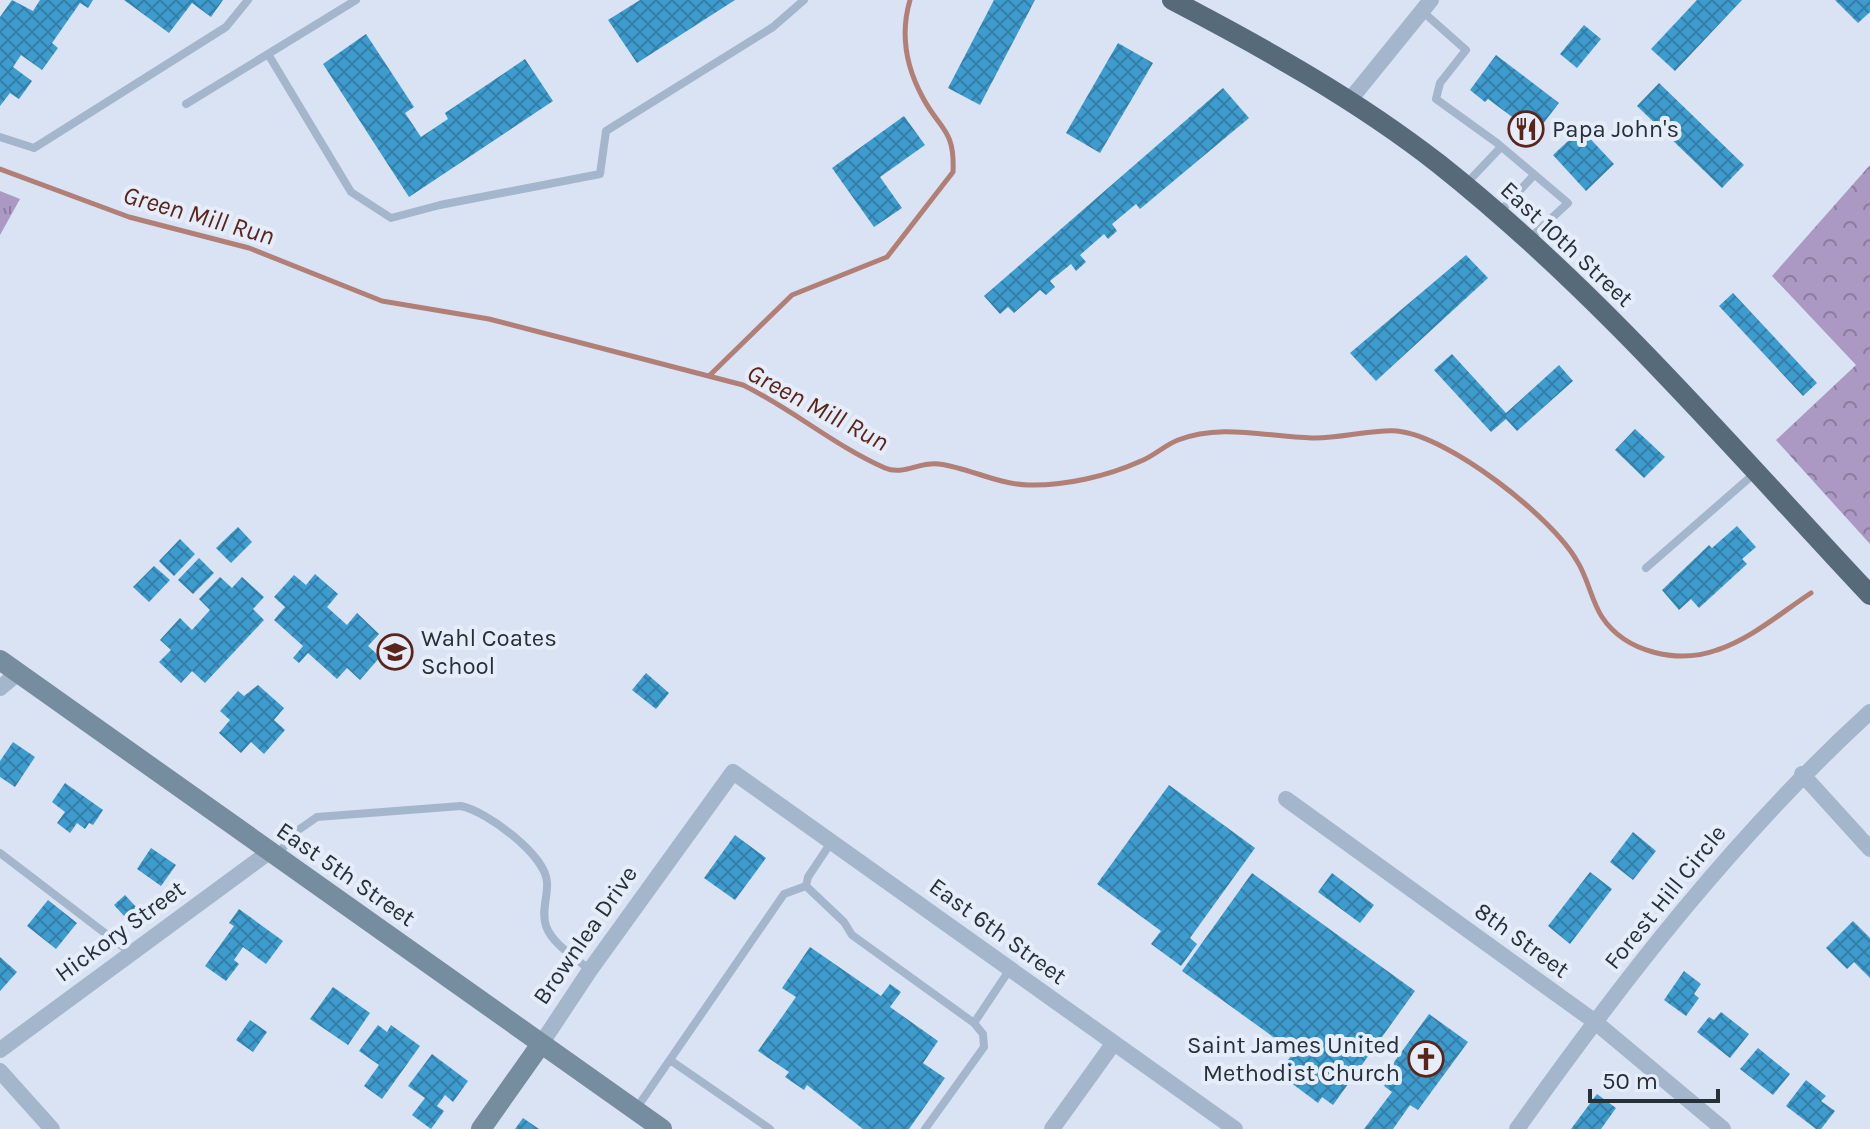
<svg xmlns="http://www.w3.org/2000/svg" width="1870" height="1129" font-family="Karla,sans-serif">
	<style>
		.grass { fill: url(#grass-tufts) }
		.forest { fill: url(#forest-crowns) }
		.lines { fill: none; stroke-linecap: round; stroke-linejoin: round }
		.stream { stroke: #b27f76; stroke-width: 5 }
		.building { fill: url(#building-cross-hatch) }
		.lane { stroke: #a4b6cc; stroke-width: 8 }
		.street { stroke: #a4b6cc; stroke-width: 16 }
		.secondary { stroke: #768c9f; stroke-width: 20 }
		.primary { stroke: #566a7a; stroke-width: 20 }
		.labels { text-anchor: middle; stroke-width: 8; stroke-linejoin: round; paint-order: stroke }
		.poi-label { font-size: 24px; fill: #263037; stroke: #e6edfa; text-anchor: start }
		.street-label { font-size: 24px; fill: #263037; stroke: #e6edfa }
		.water-label { font-size: 26px; font-style: italic; fill: #5b2419; stroke: #e6edfa }
	</style>
	<defs>
		<pattern id="grass-tufts" width="24" height="20" patternUnits="userSpaceOnUse" patternTransform="scale(2)"><rect width="24" height="20" fill="#ab98c3"/><path d="M3 7l-1-3M5 7V3M7 7l1-3M15 17l-1-3M17 17v-4M19 17l1-3" fill="none" stroke="#8b7c9f"/></pattern>
		<pattern id="forest-crowns" width="20" height="18" patternUnits="userSpaceOnUse" patternTransform="scale(2)"><rect width="20" height="18" fill="#ab98c3"/><path d="M2 6a3 3 0 1 1 6 0M12 15a3 3 0 1 1 6 0" fill="none" stroke="#8b7c9f"/></pattern>
		<pattern id="building-cross-hatch" width="8" height="8" patternUnits="userSpaceOnUse" patternTransform="scale(2)"><rect width="8" height="8" fill="#3d9bcd"/><path d="M0 0l8 8M0 8l8-8" fill="none" stroke="#337fa7"/></pattern>
	</defs>
	<rect width="100%" height="100%" fill="#d9e3f3"/>
	<path class="grass" d="M0,191L20,199L0,235Z"/>
	<path class="forest" d="M1870,165V544L1776,440L1856,365L1772,276Z"/>
	<g class="lines">
		<path class="stream" d="M0,169L129,217L249,248L382,301L489,319L743,385C792,409 835,446 885,468C903,476 920,461 939,464C969,468 997,484 1028,485C1065,486 1108,476 1141,461C1154,456 1165,445 1178,440C1221,423 1267,437 1312,438C1339,439 1372,429 1397,431C1449,436 1552,517 1577,561C1588,578 1591,600 1602,617C1626,653 1678,664 1717,650C1751,639 1782,612 1811,593
			M709,376L792,295L887,257L953,172C955,129 940,130 923,98C906,67 900,34 910,0"/>
	</g>
	<path class="building" d="M12,0L33,11L40,0H93L88,8L80,3L52,43L58,48L42,70L21,55L13,67L32,81L19,99L10,93L0,106V17Z
		M124,0H223L211,17L192,3L169,33Z
		M640,0H735L637,63L608,20Z
		M994,0H1035L980,105L948,88Z
		M1697,0H1742L1675,71L1651,49Z
		M1835,0H1870V12L1858,23Z
		M1584,25L1601,39L1577,68L1560,54Z
		M366,34L414,107L405,113L421,137L448,119L445,113L525,59L553,101L409,197L323,64Z
		M1118,43L1153,63L1100,153L1066,133Z
		M1496,55L1559,103L1532,138L1516,126L1519,122L1488,99L1485,102L1470,90Z
		M1659,83L1744,165L1722,188L1637,106Z
		M1223,88L1249,118L1140,209L1136,204L1112,224L1117,231L1108,239L1104,234L1080,255L1086,262L1076,271L1071,264L1050,281L1055,287L1046,295L1040,290L1014,313L1008,307L1000,314L984,296Z
		M904,116L925,145L880,177L902,208L874,227L832,168Z
		M1581,129L1614,164L1586,191L1553,155Z
		M1466,255L1488,278L1376,381L1350,353Z
		M1733,293L1817,383L1803,396L1719,306Z
		M1452,354L1506,413L1559,365L1573,381L1517,431L1506,419L1491,432L1434,370Z
		M1635,429L1665,457L1644,478L1615,450Z
		M1737,526L1756,547L1742,559L1747,564L1699,608L1691,599L1679,610L1662,590L1709,545L1712,548Z
		M238,527L252,542L231,563L216,548Z
		M180,539L195,554L174,576L159,561Z
		M199,558L214,573L193,594L178,580Z
		M154,566L170,580L149,602L133,587Z
		M315,574L338,594L327,607L347,625L357,613L379,634L368,646L380,657L360,680L347,668L337,679L308,653L299,663L293,658L303,646L274,620L285,607L274,597L294,575L306,585Z
		M220,577L232,588L242,577L264,597L253,609L264,620L205,683L192,671L181,683L159,662L171,650L160,640L180,618L192,630L210,610L199,599Z
		M646,673L669,693L656,709L632,690Z
		M258,685L284,708L274,720L285,730L264,754L251,742L241,753L219,733L230,720L220,711L238,691L244,696Z
		M13,742L35,757L15,787L0,777V761Z
		M65,783L103,810L93,825L89,823L85,829L77,823L70,833L57,823L65,812L52,802Z
		M1169,785L1255,848L1190,938L1197,944L1181,966L1151,944L1161,931L1097,884Z
		M1633,832L1656,851L1633,880L1610,862Z
		M735,835L766,858L735,900L704,878Z
		M151,848L176,865L161,886L137,869Z
		M1590,872L1612,889L1570,944L1548,926Z
		M1252,873L1415,991L1333,1105L1322,1097L1318,1103L1290,1082L1294,1076L1282,1068L1294,1052L1182,971Z
		M1332,873L1374,905L1360,923L1318,892Z
		M125,895L137,908L126,918L114,905Z
		M48,900L77,923L56,949L27,926Z
		M239,909L283,941L266,964L243,947L234,960L239,964L226,981L205,966L234,926L229,923Z
		M1853,921L1870,938V978L1854,962L1847,969L1826,948Z
		M810,947L881,996L890,984L901,992L890,1007L938,1041L923,1063L945,1078L909,1129H863L807,1085L804,1090L785,1077L789,1072L758,1051L796,997L782,988Z
		M0,957L17,972L0,991Z
		M1684,971L1701,984L1694,994L1699,998L1686,1016L1664,1000Z
		M333,987L370,1013L348,1045L310,1019Z
		M1721,1012L1749,1034L1730,1058L1697,1032L1709,1017L1714,1020Z
		M1429,1014L1468,1042L1418,1110L1410,1105L1393,1129H1364L1392,1092L1384,1086L1389,1079L1384,1076Z
		M250,1020L267,1032L253,1052L236,1040Z
		M378,1025L387,1032L391,1025L420,1046L382,1099L364,1086L379,1065L359,1051Z
		M1758,1048L1790,1074L1773,1095L1740,1069Z
		M432,1054L468,1081L453,1102L445,1095L437,1106L444,1111L431,1129L412,1115L425,1098L408,1086Z
		M1806,1080L1826,1096L1821,1101L1835,1111L1821,1129H1816L1786,1106Z
		M1597,1094L1616,1108L1601,1129H1571Z
		M523,1118L539,1129H515Z"/>
	<g class="lines">
		<path class="lane" d="M1422,11L1466,50L1440,83L1436,99L1497,143L1568,203L1529,239
			M268,54L356,0
			M186,104L268,54L351,192L391,218L440,205L600,174L606,131L773,27L804,0
			M0,137L34,148L226,27L248,0
			M1465,185L1501,147
			M1499,213L1534,175
			M1646,568L1755,473
			M832,841L808,877L806,886L844,922L852,935L974,1023
			M0,853L131,953
			M277,856L294,833L317,817L461,806C486,811 545,854 547,882C548,897 541,911 546,926C553,945 575,957 590,970
			M670,1060L770,1129
			M636,1109L784,894L806,886
			M925,1129L984,1047L983,1034L974,1023L1010,969"/>
		<path class="street" d="M1349,101L1431,0
			M0,688L18,673
			M1802,774L1870,849
			M1286,799L1594,1021L1723,1129
			M541,1044L590,970L733,772L1235,1129
			M0,1050L269,852
			M0,1071L52,1129
			M1052,1129L1113,1044
			M1517,1129C1623,980 1735,835 1870,712"/>
		<path class="secondary" d="M0,660L662,1129
			M481,1129L541,1044"/>
		<path class="primary" d="M1172,0C1264,48 1357,100 1439,164C1599,291 1731,447 1870,595"/>
	</g>
	<defs>
		<symbol id="restaurant-ring" viewBox="-11 -11 22 22"><circle r="9.5" fill="#e6edfa" stroke="#5b2419" stroke-width="1.5"/><path d="M-5-6h1v4h1v-4h1v4h1v-4h1v5L-1.5 .5V6h-2V.5L-5-1ZM5-6V6H3V1.5H1.5Q1.5-4 5-6Z" fill="#5b2419"/></symbol>
		<symbol id="school-ring" viewBox="-11 -11 22 22"><circle r="9.5" fill="#e6edfa" stroke="#5b2419" stroke-width="1.5"/><path d="M0-5L7-2L0 1L-7-2ZM-4 1L0 2.5L4 1V4Q0 6-4 4Z" fill="#5b2419"/></symbol>
		<symbol id="church-ring" viewBox="-11 -11 22 22"><circle r="9.5" fill="#e6edfa" stroke="#5b2419" stroke-width="1.5"/><path d="M-1.2-6h2.4v3.5h3.3v2.4h-3.3V6h-2.4V-.1h-3.3v-2.4h3.3Z" fill="#5b2419"/></symbol>
	</defs>
	<g fill-rule="evenodd">
		<use href="#restaurant-ring" x="1506" y="109" width="40" height="40"/>
		<use href="#school-ring" x="375" y="632" width="40" height="40"/>
		<use href="#church-ring" x="1406" y="1039" width="40" height="40"/>
	</g>
	<g class="labels">
		<g class="poi-label">
			<text x="1552" y="137">Papa John's</text>
			<text x="421" y="646">Wahl Coates<tspan x="421" dy="28">School</tspan></text>
			<text x="1400" y="1053" text-anchor="end">Saint James United<tspan x="1400" dy="28">Methodist Church</tspan></text>
		</g>
		<g class="street-label">
			<text transform="translate(1567 244) rotate(43)" y="8">East 10th Street</text>
			<text transform="translate(346 874) rotate(35)" y="8">East 5th Street</text>
			<text transform="translate(1665 897) rotate(-51)" y="8">Forest Hill Circle</text>
			<text transform="translate(120 931) rotate(-36)" y="8">Hickory Street</text>
			<text transform="translate(998 931) rotate(36)" y="8">East 6th Street</text>
			<text transform="translate(585 935) rotate(-55)" y="8">Brownlea Drive</text>
			<text transform="translate(1522 940) rotate(36)" y="8">8th Street</text>
		</g>
		<g class="water-label">
			<text transform="translate(199 215) rotate(16)" y="9">Green Mill Run</text>
			<text transform="translate(818 407) rotate(28)" y="9">Green Mill Run</text>
		</g>
	</g>
	<path d="M1590 1089v12h128v-12" fill="none" stroke="#263037" stroke-width="4"/>
	<text x="1602" y="1089" font-size="24" fill="#263037" stroke="#e6edfa" stroke-width="6" paint-order="stroke">50 m</text>
</svg>
